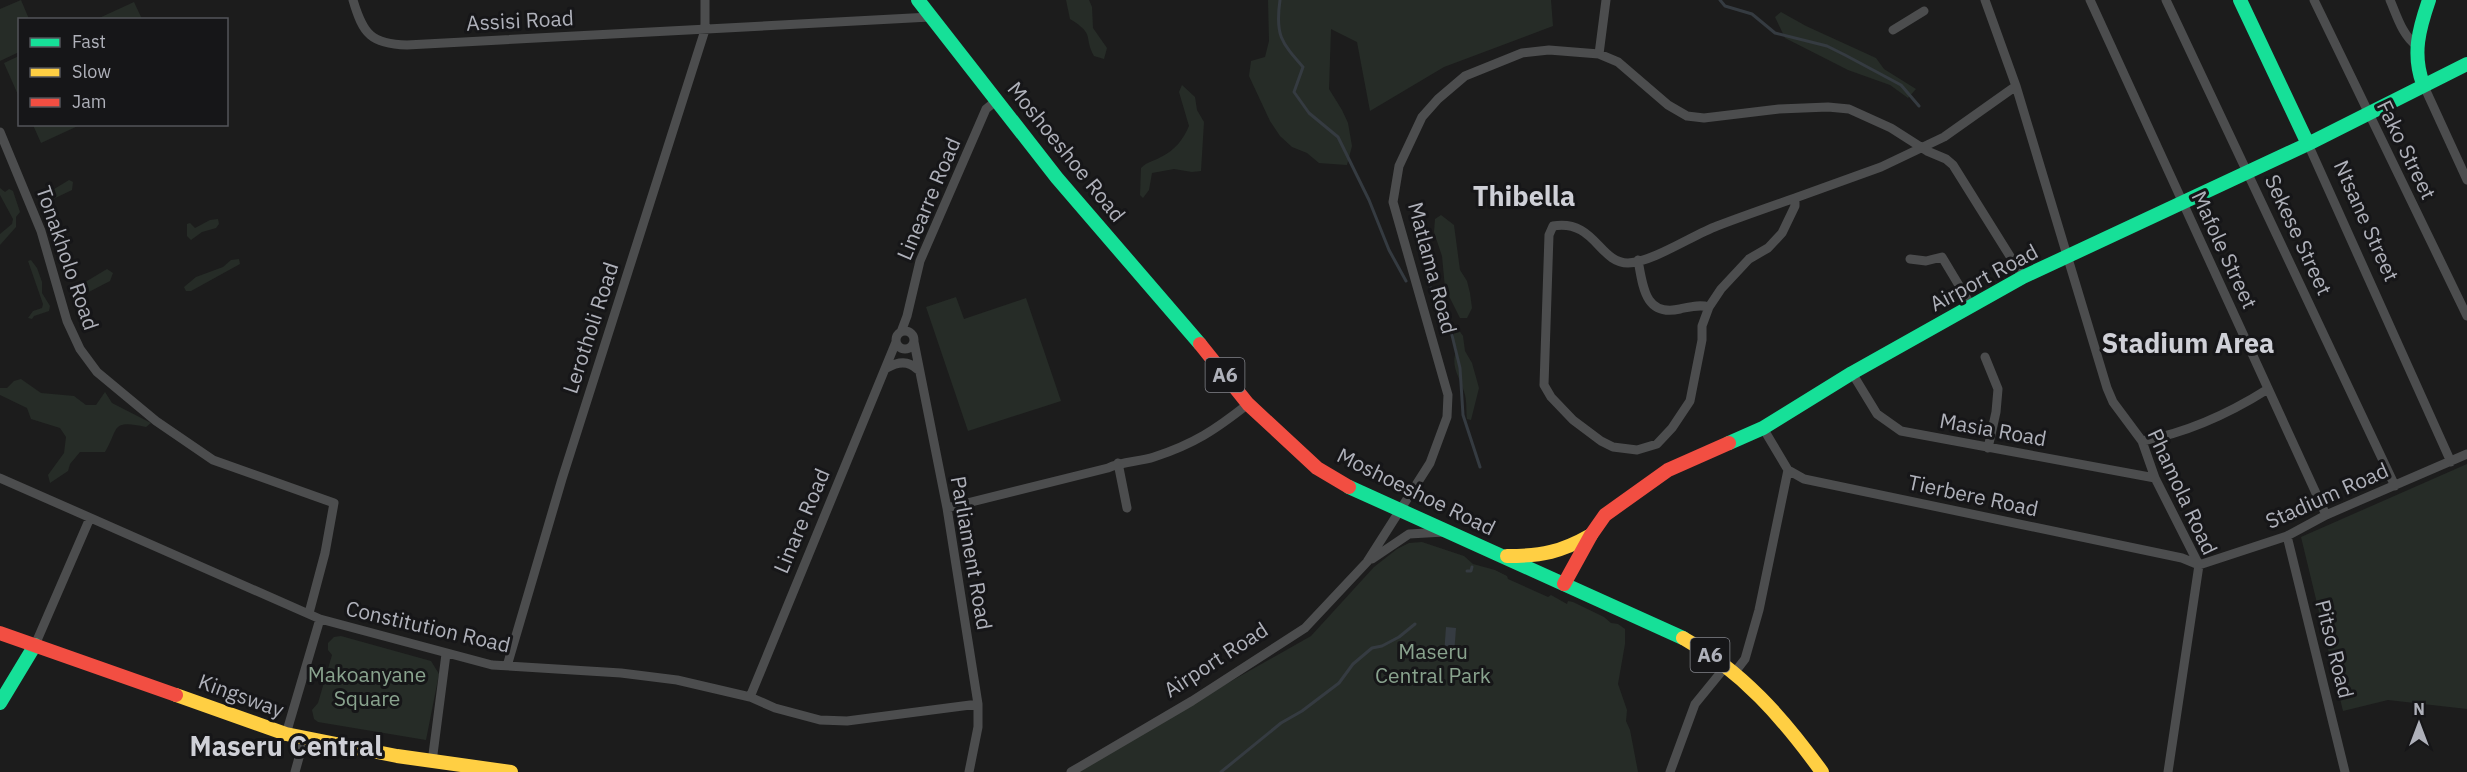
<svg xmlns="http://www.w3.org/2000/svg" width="2467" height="772" font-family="'IBM Plex Sans',sans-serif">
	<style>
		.green { fill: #262c27 }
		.water { fill: #353b41 }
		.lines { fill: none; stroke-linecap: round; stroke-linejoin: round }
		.stream { stroke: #353b41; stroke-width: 3 }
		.street { stroke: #4c4d4e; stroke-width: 9 }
		.fast { stroke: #16e098; stroke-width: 14 }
		.slow { stroke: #ffcf43; stroke-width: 14 }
		.jam { stroke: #f24e42; stroke-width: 14 }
		.labels { text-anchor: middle; stroke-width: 6; stroke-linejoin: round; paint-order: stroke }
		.shield { fill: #161618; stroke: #818289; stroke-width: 1.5 }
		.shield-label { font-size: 20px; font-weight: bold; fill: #afb1ba }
		.street-label { font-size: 21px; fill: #afb1ba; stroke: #161618 }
		.park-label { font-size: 21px; fill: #89a38e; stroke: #161618 }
		.district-label { font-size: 27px; font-weight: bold; fill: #cfd0d7; stroke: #161618 }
	</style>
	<rect width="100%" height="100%" fill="#1c1c1c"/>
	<path class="green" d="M21,0L29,19L20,20L19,52L0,61V9Z
		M1066,0H1089L1092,7L1093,28L1107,48L1104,59L1094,56C1083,36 1096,35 1070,19Z
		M1268,0H1551L1553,26L1444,67L1370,111L1357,42L1331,29L1329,89L1342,110L1348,123L1352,146L1347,165L1319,163L1307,153L1292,147L1280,136L1270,121L1249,76L1251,61L1265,57L1269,41Z
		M134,2L142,19H97Z
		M1781,12L1806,26L1876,58L1884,69L1916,89L1908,98L1890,85L1848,70L1785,38L1775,17Z
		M19,56V97L4,63Z
		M1182,85L1195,97L1197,110L1204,122L1201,171L1192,172L1174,169L1152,173L1149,190L1143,198L1140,195L1141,168C1148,161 1153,162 1161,157C1175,150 1183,140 1189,126L1179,92Z
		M33,125H80L41,143Z
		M69,180L73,182L72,190L51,200H44L46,194Z
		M0,188L5,192L9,189L13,191L20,212L16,217V227L0,245V234L12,224L13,219L0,195Z
		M1441,215L1454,225L1460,270L1467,281L1470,293L1472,308L1467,318H1460L1445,288L1442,256L1434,232L1435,219Z
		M218,219L219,224L216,228L202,232L191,240L187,236V224L190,223L195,228L210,220Z
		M239,259L240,264L191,291H186L184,287L196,277L223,267L231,260Z
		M31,260L37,268L42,282V293L50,306L49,311L34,316L32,319L28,318L33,311L42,308L43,304L28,261Z
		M107,269L113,273L110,281L81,296L77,295V287Z
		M956,297L964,319L1026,298L1061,401L968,431L926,307Z
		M1458,329L1463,336L1465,351L1472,363L1479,388L1471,420L1467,419C1466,412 1467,403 1465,395C1461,378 1449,367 1457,349L1453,342L1454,333Z
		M21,379L41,393L74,396L86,405H96L105,392L112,403L151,423L146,427C110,419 119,429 105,452H80L70,464L68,471L50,483L48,475L64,453L66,437L60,428L31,419L27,408L0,395V388H7L14,381Z
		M2467,464V709L2388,700L2343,711L2301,537Z
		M1422,542L1464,556L1473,564L1495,570L1507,576L1508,579L1548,597L1551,595L1567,604L1568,601L1573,602L1604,617L1611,623L1618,624L1625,629V644L1618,684L1627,710L1626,721L1630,730L1638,772H1071L1311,636L1374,567L1397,549L1409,543Z
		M341,636L431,661L439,674L426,740L318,722L314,719L312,710L318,703L332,655L328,650V643L334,637Z"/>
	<path class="water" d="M1446,627L1456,628L1454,655H1444Z"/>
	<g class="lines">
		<path class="stream" d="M1280,0C1275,35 1281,42 1303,67L1294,92L1309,113L1338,137L1369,200L1389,250L1406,281
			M1720,0L1725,6L1752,14L1775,33L1827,46L1845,55L1901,85L1919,106
			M1431,288L1450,327L1460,368L1463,415L1480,467
			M1467,571H1471L1472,567
			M1221,772L1281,723L1302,711L1339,683L1353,664L1372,648L1382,646L1399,637L1415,624"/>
		<path class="street" d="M353,0C363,34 371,44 407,45L930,17
			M1985,0L2016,86L2107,388L2113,402L2142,441L2155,478L2199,565L2168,772
			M2090,0L2326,515
			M2166,0L2395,486
			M2314,0L2467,316
			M2390,0C2397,16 2402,35 2417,46
			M1893,30L1924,11
			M1599,54L1606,0
			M2423,84L2467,180
			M0,132L41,231L67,321L80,349L97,372L156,421L213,460L334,503L325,553L309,613
			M2308,144L2451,462
			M1795,198C1769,207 1743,216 1717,226C1693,235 1653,262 1628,263C1599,263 1595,219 1553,226L1549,235L1544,385L1551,397L1573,420L1601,441L1613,447L1637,450L1657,444L1672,428L1690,401L1702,340V326L1709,307L1721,289L1749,259L1768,248L1782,233L1795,206V198L1881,167L1944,137L2016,86
			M1910,259L1926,261L1942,257L1972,307
			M1638,260C1643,287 1645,317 1680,309C1690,307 1699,304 1709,307
			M896 340a9 9 0 1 1 18 0a9 9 0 1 1-18 0Z
			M901,332L907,316L920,261L986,109L996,101
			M914,342L947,508L978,704V727L969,772
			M1985,357L1998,389L1996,412L1988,448
			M887,368C897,362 908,360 917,369
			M1852,373L1877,414L1901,431L2155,478
			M1763,428L1788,470L1804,479L2182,558L2199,565L2287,536L2326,515L2467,454
			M2142,441C2186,433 2230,413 2268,389
			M1118,463L1127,508
			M0,478L320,619L492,665L621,673L677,680L750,697L775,708L820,720L847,721L978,704
			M947,508L1108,468C1123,461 1139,462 1154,457C1194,444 1215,430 1248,404
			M2287,536L2345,772
			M1372,559L1409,534L1444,532
			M35,645L90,518
			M507,666L562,479L705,30V0
			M1735,672L1745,659L1759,610L1788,470
			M750,697L896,342
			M286,734L320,619
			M432,762L446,654
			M295,772L305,736
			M1071,772L1192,701L1305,628L1367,562L1430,463L1447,417L1448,395L1393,202L1399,166L1422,117L1438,99L1465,76L1522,53L1549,50L1599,54L1618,62L1668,105L1687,116L1704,118L1779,109L1828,107L1849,109L1891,128L1927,151L1946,159L1953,165L2023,277
			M1670,772L1695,704L1726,666"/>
		<path class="fast" d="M918,0L1057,178L1200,344
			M2240,0L2308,144
			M2423,84C2412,54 2419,29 2429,0
			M1729,443L1763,428L1852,373L2023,277L2308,144L2467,64
			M1349,487L1683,638
			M0,703L35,645"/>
		<path class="slow" d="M1507,556C1542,556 1561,552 1591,535
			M1683,638C1742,671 1783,718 1822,772
			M176,695L286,734L397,756L511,772"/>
		<path class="jam" d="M1200,344L1248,404L1317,468L1349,487
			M1564,584L1591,535L1605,515L1668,470L1729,443
			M0,633L176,695"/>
	</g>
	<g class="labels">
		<g class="shield">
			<rect x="1205.5" y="358" width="39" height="34" rx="4.5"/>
			<rect x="1690.5" y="638" width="39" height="34" rx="4.5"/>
		</g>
		<g class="shield-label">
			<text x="1225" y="382">A6</text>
			<text x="1710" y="662">A6</text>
		</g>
		<g class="street-label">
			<text transform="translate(520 21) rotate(-3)" y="7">Assisi Road</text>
			<text transform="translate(2406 150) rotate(64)" y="7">Fako Street</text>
			<text transform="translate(1066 152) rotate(51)" y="7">Moshoeshoe Road</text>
			<text transform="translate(929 199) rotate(-67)" y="7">Linearre Road</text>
			<text transform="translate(2366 221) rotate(66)" y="7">Ntsane Street</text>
			<text transform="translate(2298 235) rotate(65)" y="7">Sekese Street</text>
			<text transform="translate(2224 250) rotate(65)" y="7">Mafole Street</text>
			<text transform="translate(67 258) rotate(71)" y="7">Tonakholo Road</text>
			<text transform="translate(1432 268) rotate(75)" y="7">Matlama Road</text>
			<text transform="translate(1984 278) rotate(-28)" y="7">Airport Road</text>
			<text transform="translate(591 328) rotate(-72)" y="7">Lerotholi Road</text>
			<text transform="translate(1993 430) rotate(10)" y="7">Masia Road</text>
			<text transform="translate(1416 492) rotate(26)" y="7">Moshoeshoe Road</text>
			<text transform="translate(2182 492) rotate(65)" y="7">Phamola Road</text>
			<text transform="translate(1973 496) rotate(12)" y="7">Tierbere Road</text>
			<text transform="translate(2327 496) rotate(-24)" y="7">Stadium Road</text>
			<text transform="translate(802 521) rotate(-67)" y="7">Linare Road</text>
			<text transform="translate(971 553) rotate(80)" y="7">Parliament Road</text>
			<text transform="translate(428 627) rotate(13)" y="7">Constitution Road</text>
			<text transform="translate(2334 649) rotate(76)" y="7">Pitso Road</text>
			<text transform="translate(1216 660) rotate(-33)" y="7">Airport Road</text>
			<text transform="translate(241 696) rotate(20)" y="7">Kingsway</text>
		</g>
		<g class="park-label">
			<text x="1433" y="659">Maseru<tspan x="1433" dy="24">Central Park</tspan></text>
			<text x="367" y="682">Makoanyane<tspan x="367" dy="24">Square</tspan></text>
		</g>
		<g class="district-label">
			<text x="1524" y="206">Thibella</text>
			<text x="2188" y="353">Stadium Area</text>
			<text x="286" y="756">Maseru Central</text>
		</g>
	</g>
	<rect x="18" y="18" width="210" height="108" fill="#161618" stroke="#535459" stroke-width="1.5"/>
	<rect x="30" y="38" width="30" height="9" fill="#16e098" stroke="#535459" stroke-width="1.5"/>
	<text x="72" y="48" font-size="18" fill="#afb1ba">Fast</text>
	<rect x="30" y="68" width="30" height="9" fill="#ffcf43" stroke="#535459" stroke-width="1.5"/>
	<text x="72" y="78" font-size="18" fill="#afb1ba">Slow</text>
	<rect x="30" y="98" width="30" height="9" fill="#f24e42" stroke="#535459" stroke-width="1.5"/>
	<text x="72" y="108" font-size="18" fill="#afb1ba">Jam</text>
	<g transform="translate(2419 724)" stroke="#161618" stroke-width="4.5" paint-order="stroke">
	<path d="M0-4.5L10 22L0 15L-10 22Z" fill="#afb1ba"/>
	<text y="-9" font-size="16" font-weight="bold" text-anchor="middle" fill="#afb1ba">N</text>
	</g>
</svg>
